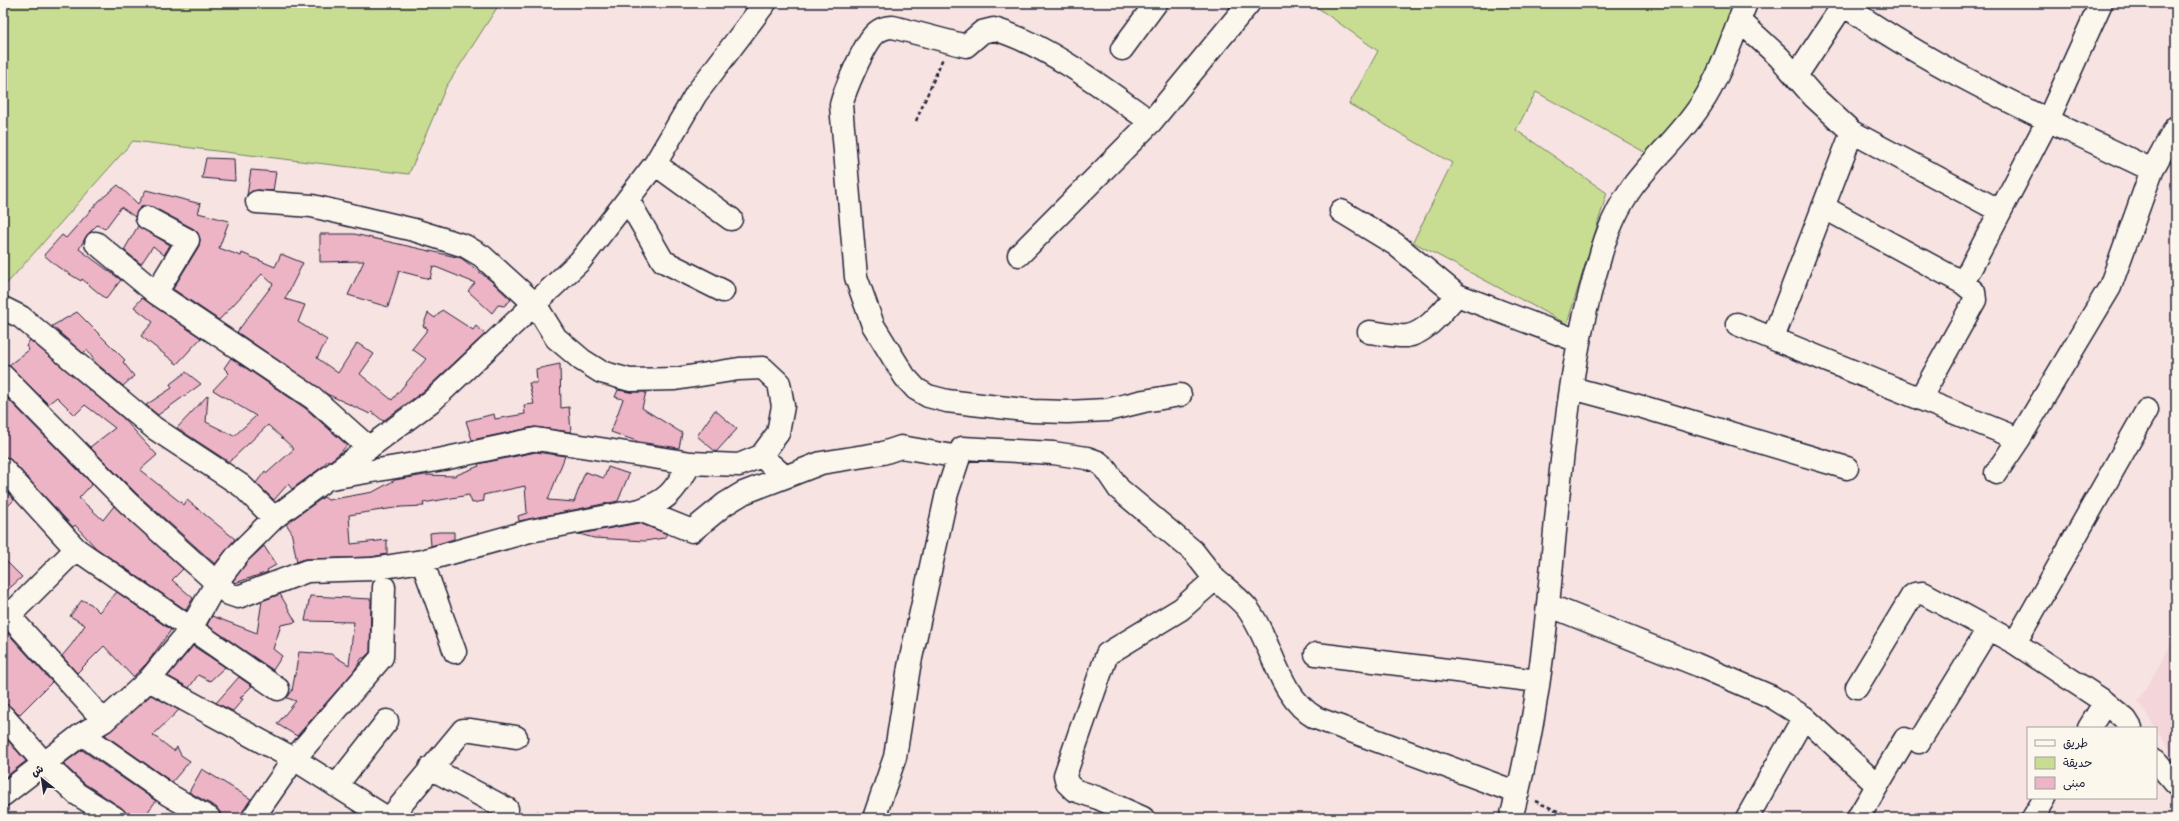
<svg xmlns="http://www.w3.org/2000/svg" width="2179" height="821" font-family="'Indie Flower','Playpen Sans Arabic',sans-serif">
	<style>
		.built { fill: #f4d5d9 }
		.green { fill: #c8dd92; stroke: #758066 }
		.building { fill: #edb4c6; stroke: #22223b }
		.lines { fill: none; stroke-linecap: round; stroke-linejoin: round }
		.minor-casing { stroke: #22223b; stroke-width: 25 }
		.path { stroke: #22223b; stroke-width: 2.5; stroke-dasharray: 4 3; stroke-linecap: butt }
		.minor { stroke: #fbf7ec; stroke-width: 22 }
	</style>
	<rect width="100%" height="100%" fill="#f7e3e1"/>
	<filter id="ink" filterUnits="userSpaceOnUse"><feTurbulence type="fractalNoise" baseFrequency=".025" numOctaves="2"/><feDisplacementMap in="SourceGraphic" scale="8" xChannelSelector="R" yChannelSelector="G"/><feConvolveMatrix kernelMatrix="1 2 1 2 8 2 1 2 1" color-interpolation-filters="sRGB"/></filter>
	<g filter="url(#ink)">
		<path class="built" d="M2176,637V759L2138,701Z"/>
		<path class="green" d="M3,3H500L446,87L409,174L133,141L3,288Z
			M1311,3H1738L1705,78L1681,116L1648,154L1536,92L1516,130L1607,193L1567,324L1413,242L1452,163L1349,104L1378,51Z
			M537,811L550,818H533Z"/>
		<path class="building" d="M206,158L234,159L235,181L202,178Z
			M251,170L276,172L273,191L258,190L247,195Z
			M118,185L138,204L146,190L201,204L198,213L229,221L219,248L241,256L242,253L275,267L281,254L303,263L285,299L305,305L298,322L327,340L317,358L338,373L357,343L374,354L360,374L392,400L426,359L412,349L428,329L423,326L428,313L435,318L442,310L473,330L476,326L485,334L425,390L383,421L372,412L370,414L327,394L237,332L273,284L262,274L219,320L173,289L199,246L200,240L198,233L194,229L153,207L147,206L141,207L135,217L121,207L105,229L97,225L87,235L79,249L121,280L106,299L82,279L81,281L58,267L44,255L62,235L66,238L99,201Z
			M138,226L170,245L164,255L153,246L141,264L124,250Z
			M320,234H354L461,258L490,280L511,300L504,306L498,305L492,313L468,291L475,283L433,266L430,279L399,271L388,307L348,295L364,261L320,262Z
			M142,298L201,338L177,364L141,336L153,322L134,307Z
			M77,312L125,360L123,362L134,376L123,386L96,363L87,350L83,353L52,326Z
			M30,340L123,418L157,455L140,470L184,505L187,500L235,539L215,564L137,494L90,447L115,428L85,405L75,415L57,397L48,404L9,365L29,350L26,346Z
			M231,358L305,408L347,445L340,453L330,461L328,460L322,467L292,489L288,484L274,500L256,483L265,471L267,473L294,449L268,425L229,462L177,428L208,395L206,422L234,436L256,416L213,390L229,373L224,368Z
			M560,364L561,408L569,407L571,432L534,427L472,440L466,421L494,414L495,419L525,414L524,405L534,404L529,383H537L536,369Z
			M186,372L201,384L158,415L146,405L172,388L170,384Z
			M618,390L630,392H646L642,408L682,433L679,448L639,442L611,432L623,399L615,397Z
			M3,394L92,484L79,498L103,520L114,506L183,569L172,580L193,598L186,610L96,548L75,525L73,527L12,461L3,455Z
			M715,410L737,429L716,452L697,436Z
			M536,452L565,456L548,500L574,502L585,472L604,478L608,467L629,474L618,501L519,521L518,516L527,513L525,486L483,495L484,501L472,503L469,495L423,503L424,506L401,507L349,515L351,544L387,540V554L371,557L306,559L297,562L291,531L286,524L324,497L328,500L373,492L395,480L425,475L454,476L479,466L478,464Z
			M3,488L14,500L3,511Z
			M639,523L667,534L664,538L645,541L594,538L579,534Z
			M439,532H454V539L431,546L430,533Z
			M264,546L276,565L267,570L268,572L235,583L233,581L248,561Z
			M3,558L22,577L3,594Z
			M117,592L171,630L147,663L133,677L104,646L77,673L62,656L72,644L85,625L70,616L82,600L91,604L99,612Z
			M280,594L296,622L281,625L273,649L282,656L273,670L207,625L212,616L257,633L262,601Z
			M310,596L371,599L370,652L364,658H362L354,671L297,736L277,724L296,701L287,698L292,691L299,652L331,654L349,665L354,622L305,621Z
			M3,628L52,682L19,715L12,708L3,704Z
			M193,646L225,667L210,681L198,675L189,688L168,676Z
			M239,677L252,686L240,698L243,699L233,711L216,703Z
			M151,695L179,710L153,735L174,751L177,747L181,755L190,761L172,782L105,735Z
			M3,735L26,761L3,779Z
			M82,750L156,801L143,818H127L122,808L85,784L63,764Z
			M202,769L251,799L243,811L241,818H221L220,812L216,807L189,792Z"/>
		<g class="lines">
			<defs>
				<path id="minor" d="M1841,3C1937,71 2046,119 2152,170
					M1739,20L1779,57L1814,97L1852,132L2000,211
					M1122,49L1156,3
					M1796,76L1843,5
					M1151,122C1105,89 1048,45 994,29L982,32L966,46L893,27C885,27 878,30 873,36C863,48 845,89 841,105L856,277L873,325L905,377L916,389L928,396L947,401L1033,411L1067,412L1107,410L1144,401L1180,395
					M655,164L731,219
					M628,200L663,261L723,291
					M257,202L312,206L414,230L465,246L482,256L535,304L556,338L582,360L601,372L630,380L675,379L739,369L763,368L779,383L783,406L778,433L761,456L739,465L691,463L536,439L443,459L331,478
					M1823,207L1963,283L1974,292L1975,300L1920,399
					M1341,211L1395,244L1457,295L1578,341
					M147,218L188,240L156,293
					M96,243L156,293L313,398L369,448
					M1019,255L1151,122L1249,3
					M1963,283L2048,120L2101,3
					M3,308L21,317L154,428L242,486L274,518
					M1737,324L2019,439
					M1369,332C1381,333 1395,337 1407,336C1427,333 1444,309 1457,295
					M1773,338L1852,132
					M3,376L128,503L229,594L238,597L307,571L372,569L422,561L530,531L640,510C670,500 675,489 691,463
					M1572,388L1646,408L1847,468
					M761,456L785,477L821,463L883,453L901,447L959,457
					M3,469L76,549L278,689
					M1996,473L2019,439L2110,287L2152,170L2176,127
					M640,510L692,531L725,504L743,493L785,477
					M422,561L455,652
					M1548,605L1695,664L1772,697L1804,717L1877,785
					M3,609L104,721
					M10,615L76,549
					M2015,643L2147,410
					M1316,654L1538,681
					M149,680L294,759L387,818
					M1857,687L1912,596L1915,594L1923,593L2015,643L2105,702L2126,720L2131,728
					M3,716L44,763L77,794L115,818
					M2089,728L2105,702
					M82,734L169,795L209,818
					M1919,742L1988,629
					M2156,761L2176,784
					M430,768L507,809
					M336,786L387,721
					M3,795L82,734L104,721L149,680L190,630L217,582L239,553L274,518L433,400L580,261L655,164L696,94L765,3
					M253,818L294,759L382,657L384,587
					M390,818L463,730H471L516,737
					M874,818L895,757L909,667L947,493L962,448L1053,453L1087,458L1098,462L1104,467L1119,489L1193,551L1215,579
					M1143,818L1098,798L1074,790L1067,783L1065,775L1107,654L1181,609L1215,579C1225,588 1238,597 1247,608C1273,642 1277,696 1316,718L1518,793
					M1511,818C1530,749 1541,675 1548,604C1560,489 1565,372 1599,261C1606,234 1617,208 1633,186C1654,158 1681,135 1700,106C1721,75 1732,38 1746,3
					M1747,818L1804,717
					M1858,818L1905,739
					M2033,818L2045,798"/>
			</defs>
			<use href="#minor" class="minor-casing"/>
			<path class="path" d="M916,121L943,58
				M1535,801L1573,818"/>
			<use href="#minor" class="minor"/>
		</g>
	</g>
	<rect width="2179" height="821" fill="none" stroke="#fbf7ec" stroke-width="16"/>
	<rect x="8" y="8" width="2163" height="805" fill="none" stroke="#22223b" stroke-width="1.5" filter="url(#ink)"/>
	<rect x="2027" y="727" width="130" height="72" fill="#fbf7ec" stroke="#a4a2a5"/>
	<rect x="2035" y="740" width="20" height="6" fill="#fbf7ec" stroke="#a4a2a5"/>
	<text x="2063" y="747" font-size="12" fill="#22223b">طريق</text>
	<rect x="2035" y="757" width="20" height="12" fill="#c8dd92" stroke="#a4a2a5"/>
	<text x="2063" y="767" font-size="12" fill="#22223b">حديقة</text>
	<rect x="2035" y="777" width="20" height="12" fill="#edb4c6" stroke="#a4a2a5"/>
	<text x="2063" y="787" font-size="12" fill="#22223b">مبنى</text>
	<g transform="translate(42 779) rotate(330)" stroke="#fbf7ec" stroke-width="3" paint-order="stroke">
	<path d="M0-3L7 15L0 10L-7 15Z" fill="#22223b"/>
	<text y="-6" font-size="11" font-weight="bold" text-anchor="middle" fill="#22223b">ش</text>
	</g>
</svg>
